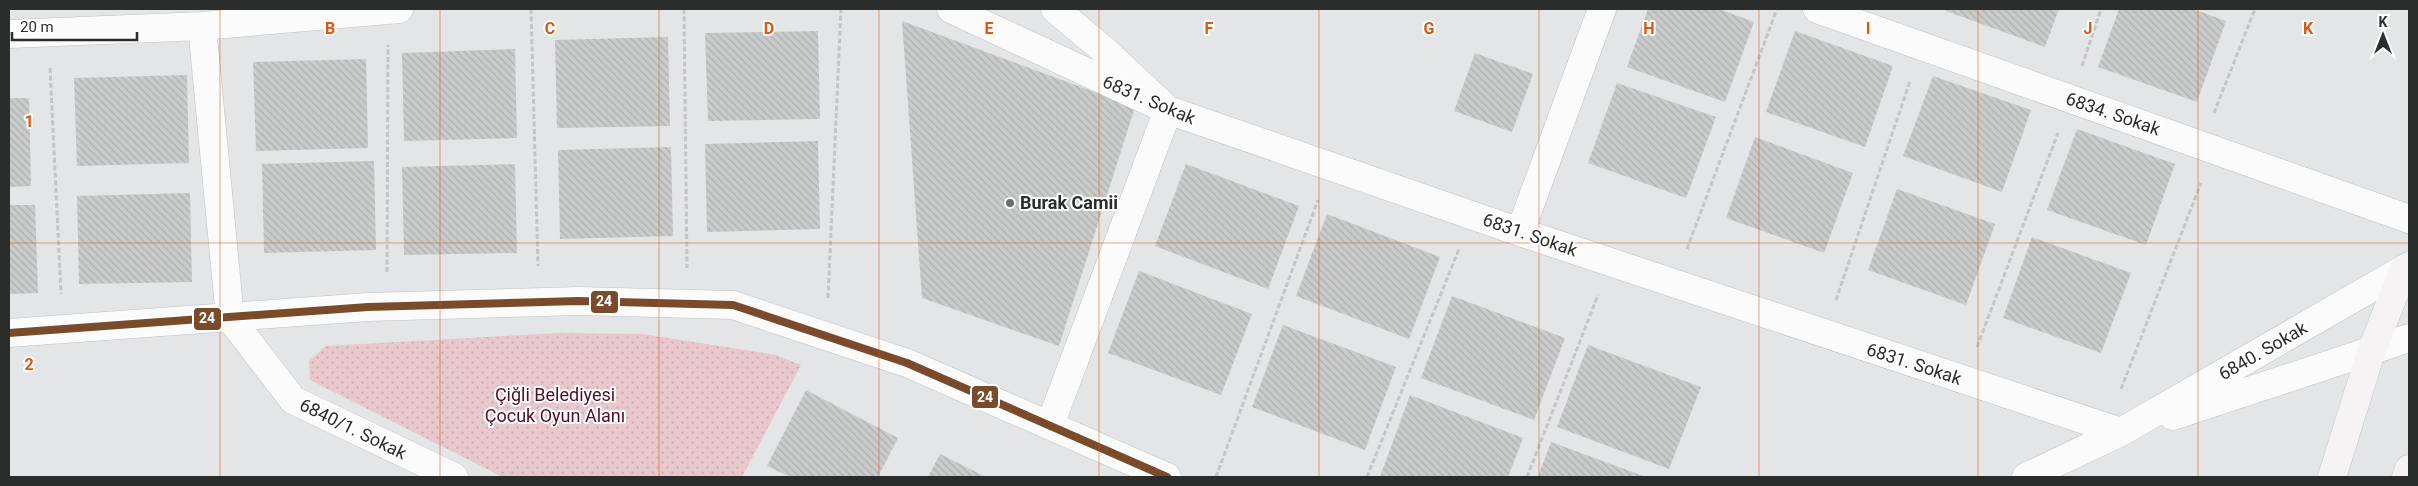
<svg xmlns="http://www.w3.org/2000/svg" width="2418" height="486" font-family="Roboto,sans-serif">
	<style>
		.green { fill: url(#green-dots) }
		.building { fill: url(#building-back-hatch) }
		.lines { fill: none; stroke-linecap: round; stroke-linejoin: round }
		.minor-casing { stroke: #bfc1c1; stroke-width: 29 }
		.major-casing { stroke: #c2c3c4; stroke-width: 29 }
		.path { stroke: #c4c6c6; stroke-width: 3; stroke-dasharray: 5 2.5; stroke-linecap: butt }
		.minor { stroke: #fbfbfb; stroke-width: 28 }
		.major { stroke: #f5f3f3; stroke-width: 28 }
		.bus-1-casing { stroke: #fff; stroke-width: 11 }
		.bus-1 { stroke: #7a4b2a; stroke-width: 8 }
		.grid { fill: none; stroke: #df570e; stroke-width: 1; stroke-opacity: 0.55 }
		.poi-dot { fill: #6b6d6e; stroke: #fff; stroke-width: 2 }
		.labels { text-anchor: middle; stroke-width: 4; stroke-linejoin: round; paint-order: stroke }
		.street-label { font-size: 18px; fill: #2b2d2d; stroke: #fff }
		.poi-label { font-size: 18px; font-weight: bold; fill: #2b2d2d; stroke: #fff; text-anchor: start }
		.park-label { font-size: 18px; fill: #500c21; stroke: #fff }
		.grid-label { font-size: 16px; text-anchor: middle; font-weight: bold; fill: #df570e; stroke: #fff; stroke-width: 4; stroke-linejoin: round; paint-order: stroke }
		.line-badge { stroke: #fff; stroke-width: 2 }
		.badge-label { font-size: 14px; text-anchor: middle; font-weight: bold; fill: #fff }
	</style>
	<defs>
		<pattern id="green-dots" width="8" height="8" patternUnits="userSpaceOnUse" patternTransform="scale(1.25)"><rect width="8" height="8" fill="#e8c7cd"/><path d="M2 2h.1M6 6h.1" fill="none" stroke="#c7abb0" stroke-width="1.8" stroke-linecap="round"/></pattern>
		<pattern id="building-back-hatch" width="6" height="6" patternUnits="userSpaceOnUse" patternTransform="scale(1.25)"><rect width="6" height="6" fill="#cacccc"/><path d="M-1 5l2 2M0 0l6 6M5-1l2 2" fill="none" stroke="#aeb0b0"/></pattern>
	</defs>
	<rect width="100%" height="100%" fill="#e3e5e6"/>
	<path class="green" d="M558,333L642,334L776,355L801,365L742,477H503L310,380L309,361L326,346Z"/>
	<path class="building" d="M1648,9H1719L1754,22L1725,102L1627,67Z
		M1947,9H2059L2045,47L1946,11Z
		M2119,9H2193L2226,21L2197,102L2098,67Z
		M902,21L1135,107L1059,346L922,298Z
		M818,31L820,119L708,121L705,33Z
		M1795,31L1893,66L1865,147L1766,112Z
		M668,37L670,126L557,128L555,40Z
		M515,49L517,138L404,141L402,53Z
		M1475,53L1533,74L1512,132L1454,111Z
		M366,59L368,148L256,151L253,62Z
		M187,75L189,163L77,166L74,78Z
		M1933,76L2031,110L2002,192L1903,156Z
		M1617,83L1716,117L1686,198L1588,163Z
		M9,98H29L31,186L9,187Z
		M2077,129L2175,164L2146,245L2047,210Z
		M1755,137L1853,173L1824,253L1726,218Z
		M818,141L820,229L707,232L705,144Z
		M671,147L673,236L560,239L558,150Z
		M374,161L376,250L264,253L262,164Z
		M515,164L517,253L404,255L402,167Z
		M1186,164L1299,206L1268,289L1155,246Z
		M1897,189L1995,224L1966,305L1868,270Z
		M190,193L192,282L79,284L77,196Z
		M9,205H35L38,293L9,294Z
		M1327,214L1440,257L1409,339L1296,296Z
		M2032,237L2131,273L2101,353L2003,318Z
		M1139,271L1252,314L1221,395L1108,353Z
		M1452,296L1565,338L1534,420L1421,378Z
		M1283,325L1396,367L1365,450L1252,407Z
		M1588,345L1701,387L1669,469L1557,427Z
		M806,390L898,438L878,477H790L767,466Z
		M1410,395L1523,438L1508,477H1380Z
		M1551,442L1646,477H1538Z
		M940,454L986,477H928Z"/>
	<g class="lines">
		<defs>
			<path id="minor" d="M951,9L1168,110L1520,232L2121,432
				M1817,9L2409,219
				M202,26L230,318L293,400L454,477
				M9,34L202,26L399,9
				M1520,232L1602,9
				M9,333L368,307L578,301L733,305L907,363L1167,477
				M2173,416L2409,338
				M1050,425L1168,110L1105,51L1055,9
				M2026,477L2121,432L2404,269"/>
			<path id="major" d="M2332,477L2371,352L2404,269L2409,266
				M2406,477L2409,469"/>
		</defs>
		<use href="#minor" class="minor-casing"/>
		<use href="#major" class="major-casing"/>
		<path class="path" d="M531,9L538,266
			M684,9L687,268
			M2082,66L2101,9
			M50,68L61,294
			M2214,113L2255,9
			M1687,249L1777,9
			M387,272L388,45
			M828,298L841,9
			M1836,300L1910,81
			M1977,347L2058,133
			M2121,389L2201,183
			M1216,477L1318,200
			M1367,477L1459,249
			M1527,477L1598,295"/>
		<use href="#minor" class="minor"/>
		<use href="#major" class="major"/>
		<defs>
			<path id="bus-1" d="M9,333L368,307L578,301L733,305L907,363L1167,477"/>
		</defs>
		<use href="#bus-1" class="bus-1-casing"/>
		<use href="#bus-1" class="bus-1"/>
	</g>
	<path class="grid" d="M220,9V477M440,9V477M659,9V477M879,9V477M1099,9V477M1319,9V477M1539,9V477M1759,9V477M1978,9V477M2198,9V477M9,243H2409"/>
	<circle class="poi-dot" cx="1010" cy="203" r="5"/>
	<g class="labels">
		<g class="street-label">
			<text transform="translate(1149 100) rotate(23)" y="6">6831. Sokak</text>
			<text transform="translate(2113 114) rotate(19)" y="6">6834. Sokak</text>
			<text transform="translate(1530 235) rotate(19)" y="6">6831. Sokak</text>
			<text transform="translate(2263 351) rotate(-30)" y="6">6840. Sokak</text>
			<text transform="translate(1914 364) rotate(18)" y="6">6831. Sokak</text>
			<text transform="translate(353 429) rotate(26)" y="6">6840/1. Sokak</text>
		</g>
		<g class="poi-label">
			<text x="1020" y="209">Burak Camii</text>
		</g>
		<g class="park-label">
			<text x="555" y="401">Çiğli Belediyesi<tspan x="555" dy="21">Çocuk Oyun Alanı</tspan></text>
		</g>
	</g>
	<g class="grid-label">
		<text x="330" y="34">B</text>
		<text x="550" y="34">C</text>
		<text x="769" y="34">D</text>
		<text x="989" y="34">E</text>
		<text x="1209" y="34">F</text>
		<text x="1429" y="34">G</text>
		<text x="1649" y="34">H</text>
		<text x="1868" y="34">I</text>
		<text x="2088" y="34">J</text>
		<text x="2308" y="34">K</text>
		<text x="29" y="127">1</text>
		<text x="29" y="370">2</text>
	</g>
	<g class="line-badge">
		<rect x="590" y="290" width="29" height="24" rx="5" fill="#7a4b2a"/>
		<rect x="193" y="307" width="29" height="24" rx="5" fill="#7a4b2a"/>
		<rect x="971" y="385" width="28" height="24" rx="5" fill="#7a4b2a"/>
	</g>
	<g class="badge-label">
		<text x="604" y="306">24</text>
		<text x="207" y="323">24</text>
		<text x="985" y="402">24</text>
	</g>
	<rect width="2418" height="486" fill="none" stroke="#2b2d2d" stroke-width="20"/>
	<g transform="translate(2383 35)" stroke="#ffffff" stroke-width="4" paint-order="stroke">
	<path d="M0-4L9 19L0 12L-9 19Z" fill="#2b2d2d"/>
	<text y="-8" font-size="14" font-weight="bold" text-anchor="middle" fill="#2b2d2d">K</text>
	</g>
	<path d="M12 32v8h125v-8" fill="none" stroke="#2b2d2d" stroke-width="2.5"/>
	<text x="20" y="32" font-size="15" fill="#2b2d2d" stroke="#ffffff" stroke-width="4" paint-order="stroke">20 m</text>
</svg>
